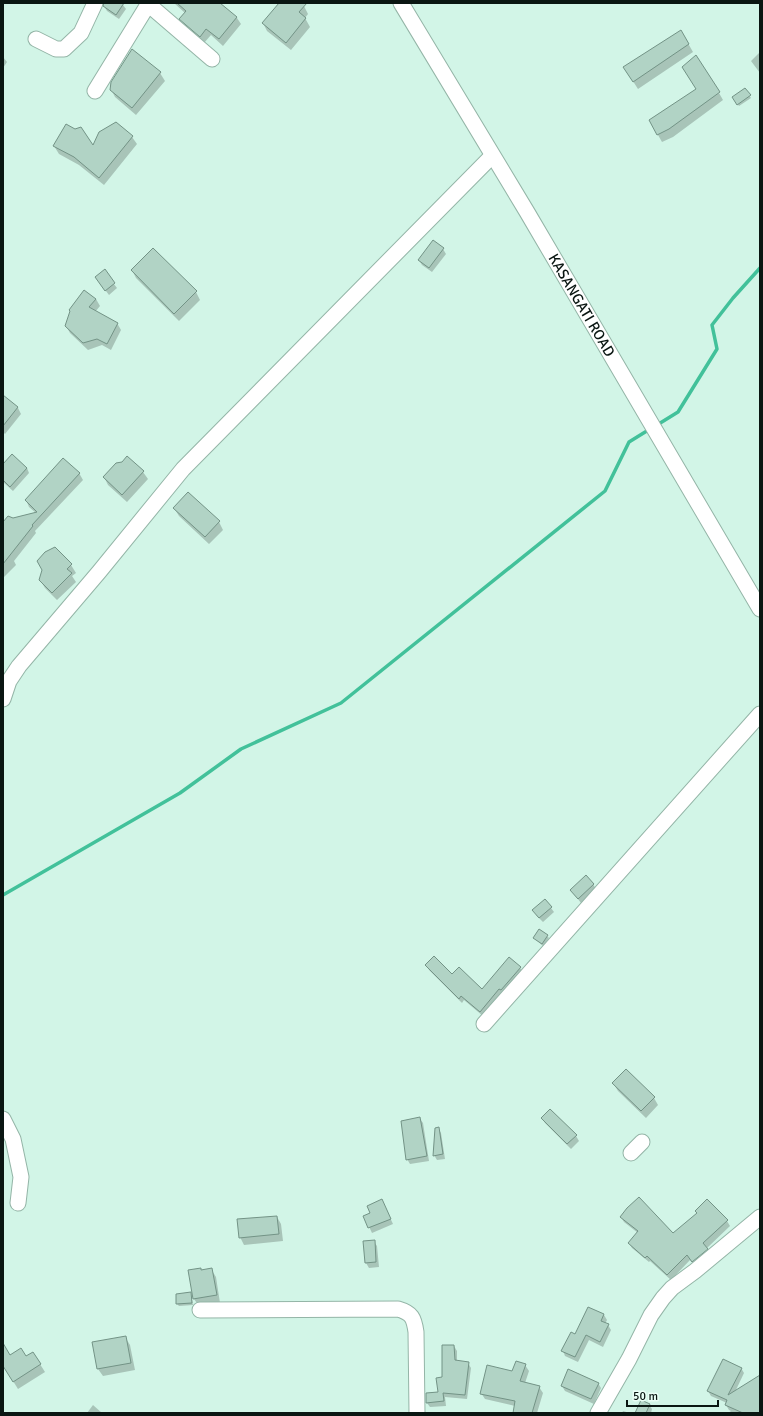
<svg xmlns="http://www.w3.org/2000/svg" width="763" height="1416" font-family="Signika,sans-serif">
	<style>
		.shadow { fill: #0003 }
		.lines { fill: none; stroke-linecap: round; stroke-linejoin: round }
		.stream { stroke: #42c19a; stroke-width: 3.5 }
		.building { fill: #b1d3c5; stroke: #739386 }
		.minor-casing { stroke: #94b5a7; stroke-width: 17 }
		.minor { stroke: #fff; stroke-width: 15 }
		.labels { text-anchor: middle; stroke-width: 4; stroke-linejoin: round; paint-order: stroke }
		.street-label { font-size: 15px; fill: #0a1612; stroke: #eafff6 }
	</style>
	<rect width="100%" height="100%" fill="#d2f5e7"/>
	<path class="shadow" d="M105,3H124L123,5L126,9L119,19L107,11L104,6Z
		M174,3H219L237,18L241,24L223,46L211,35L204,43L184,26L180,19L185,13Z
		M280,3H300L304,6L308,14L305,18L310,27L291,50L267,31L263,23Z
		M681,31L693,52L638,89L629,75Z
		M132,50L160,73L165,81L136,115L115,97L111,89Z
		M760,52V73L751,61Z
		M3,57L7,62L3,68Z
		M745,89L751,98L739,106L733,97Z
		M719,93L723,100L673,137L662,142L650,121Z
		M132,137L137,144L104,185L79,165L59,154L54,146L93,147Z
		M433,241L443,249L446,254L432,272L422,265L419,260Z
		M132,270L196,292L200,300L179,321L136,278Z
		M104,271L117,288L109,295L96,278Z
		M96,299L100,306L95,312L117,323L121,330L111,350L102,345L88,350L70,333L66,326Z
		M3,396L18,408L21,414L5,434L3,432Z
		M3,466L27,468L29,473L13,491L3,482Z
		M143,472L148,479L127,502L108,485L104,477Z
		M79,473L83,480L35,531L36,533L14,561L16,565L3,578V524L13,519L36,513L29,507L26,500Z
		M174,508L219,522L223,530L209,544L179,516Z
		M55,549L71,565L76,573L72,576L76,582L57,600L45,588L40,580Z
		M593,884L596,889L581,903L571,890Z
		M551,908L554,912L543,922L536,915Z
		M547,936L549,938L543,946L534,938Z
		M427,965L452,976L482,991L520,968L523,972L483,1016L464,1000L462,1003L429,970Z
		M613,1083L654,1098L658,1105L646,1118L618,1091Z
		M542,1118L576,1136L579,1141L571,1149L545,1123Z
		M420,1119L423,1123L429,1161L410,1164L407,1159Z
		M438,1128L441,1133L445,1159L437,1160L434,1155Z
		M384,1205L393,1224L372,1233L364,1216Z
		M277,1217L281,1224L283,1241L244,1245L240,1237Z
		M621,1217L673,1234L727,1221L730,1226L706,1249L710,1255L696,1266L690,1260L671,1280L650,1261L649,1262L632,1248L629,1243L638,1233L624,1222Z
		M364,1242H374L377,1246L379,1267L369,1268L366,1263Z
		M200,1269L202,1271L211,1269L216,1277L220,1303L199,1306L194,1299Z
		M191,1294L193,1305L179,1306L177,1304Z
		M589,1308L604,1315L607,1320L605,1324L608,1325L611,1330L603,1347L589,1340L578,1362L565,1356L563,1351L575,1336Z
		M125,1337L130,1345L135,1370L103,1376L98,1369Z
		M454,1346L457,1351V1362L468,1363L471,1368L467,1399L445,1397L446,1406L430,1407L427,1403L439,1393Z
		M3,1352L10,1356L25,1357L33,1353L45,1372L18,1389L3,1365Z
		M525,1365L529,1371L525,1383L539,1387L543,1393L537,1413H514L515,1406L485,1399L481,1393L513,1372Z
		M741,1368L744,1373L735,1392L760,1387V1413H728L731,1411L729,1410L726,1405L727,1403L711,1396L708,1391Z
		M598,1383L601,1388L594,1404L565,1391L562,1386Z
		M93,1405L102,1413H87Z
		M649,1405L652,1409L651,1413H635Z
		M623,1411L630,1413H622Z"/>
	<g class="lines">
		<path class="stream" d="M657,425L678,412L717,349L712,325L733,298L760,268
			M3,895L180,793L241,749L341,703L605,491L629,442L650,429"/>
	</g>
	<path class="building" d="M104,3H124L116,15L103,6Z
		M177,3H220L237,17L219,39L206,29L200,37L179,19L186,11Z
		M279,3H307L299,12L306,18L286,43L262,23Z
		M681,30L689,44L633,82L623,67Z
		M132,49L161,72L132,108L110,90L111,82Z
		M696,55L720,92L669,129L657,135L649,120L696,89L682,67Z
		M745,88L751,95L737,105L732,97Z
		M116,122L133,136L99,178L74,157L53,146L66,124L75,129L81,127L93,145L99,132Z
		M433,240L444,248L429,268L418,260Z
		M153,248L197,291L174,314L131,270Z
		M105,269L115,283L105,291L95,277Z
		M84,290L96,299L89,307L118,323L107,344L97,339L83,343L65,326L70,311L69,310Z
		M3,395L18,407L3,426Z
		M12,454L27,468L10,487L3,480V464Z
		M127,456L144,471L122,495L103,477L116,463L122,462Z
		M63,458L80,473L32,525L33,526L3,564V522L8,516L13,518L37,512L25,500Z
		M188,492L220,521L205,537L173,508Z
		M55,547L72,564L67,569L72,573L52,593L39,580L42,570L37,561L45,552Z
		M586,875L594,884L578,899L570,890Z
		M545,899L552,907L539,918L532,910Z
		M539,929L548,935L542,944L533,938Z
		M434,956L452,974L459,967L482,989L509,957L521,967L501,990L499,989L480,1012L461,996L459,999L425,965Z
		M626,1069L655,1097L641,1111L612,1083Z
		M550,1109L577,1135L567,1144L541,1118Z
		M420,1117L427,1156L406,1160L401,1121Z
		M439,1127L443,1154L433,1156L435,1128Z
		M639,1197L673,1233L697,1213L695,1211L707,1199L728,1220L703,1243L708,1249L692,1262L687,1255L667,1275L647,1256L645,1258L628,1243L638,1231L620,1217L627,1208Z
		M382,1199L391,1219L368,1228L363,1216L370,1213L367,1206Z
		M277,1216L279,1234L239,1238L237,1219Z
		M375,1240L376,1262L365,1263L363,1241Z
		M201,1268V1270L212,1268L217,1295L193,1299L188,1270Z
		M191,1292L192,1303L176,1304V1294Z
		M588,1307L604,1314L601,1321L609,1324L600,1342L586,1335L575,1357L561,1351L571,1332L575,1334Z
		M126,1336L131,1363L97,1369L92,1342Z
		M3,1343L10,1355L21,1348L26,1356L33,1352L41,1364L13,1382L3,1366Z
		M442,1345H454L455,1360L469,1362L465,1395L443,1393L444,1401L426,1403V1393L438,1392L436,1378L442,1377Z
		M723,1359L742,1368L728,1395L760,1375V1413H743L725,1405L727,1400L707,1391Z
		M516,1361L526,1364L520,1381L540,1386L532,1413H513L515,1401L480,1394L487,1365L512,1371Z
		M568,1369L599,1383L591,1399L561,1386Z
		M641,1400L650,1404L646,1413H635Z"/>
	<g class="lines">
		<defs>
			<g id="minor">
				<path id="s1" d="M401,3L527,212L760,609"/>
				<path d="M148,4L212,59"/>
				<path d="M36,39L56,49H64L81,33L95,3"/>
				<path d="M95,91L149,3"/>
				<path d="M3,699L9,681L19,666L99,572L183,469L492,156"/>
				<path d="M484,1024L760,714"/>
				<path d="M3,1119L13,1139L21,1177L18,1203"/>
				<path d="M631,1153L642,1142"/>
				<path d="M200,1310L398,1309C412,1313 414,1318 416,1332L417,1413"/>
				<path d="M598,1413L629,1359L651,1315L663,1298L672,1288L695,1271L760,1217"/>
			</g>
		</defs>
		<use href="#minor" class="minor-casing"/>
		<use href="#minor" class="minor"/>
	</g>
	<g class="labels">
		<g class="street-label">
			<text dy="5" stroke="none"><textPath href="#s1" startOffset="352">KASANGATI ROAD</textPath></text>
		</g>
	</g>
	<rect width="763" height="1416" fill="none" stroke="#0a1612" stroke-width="8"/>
	<path d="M627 1400v6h91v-6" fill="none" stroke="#0a1612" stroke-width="2"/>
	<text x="633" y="1400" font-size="12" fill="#0a1612" stroke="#eafff6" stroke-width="3" paint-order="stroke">50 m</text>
</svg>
